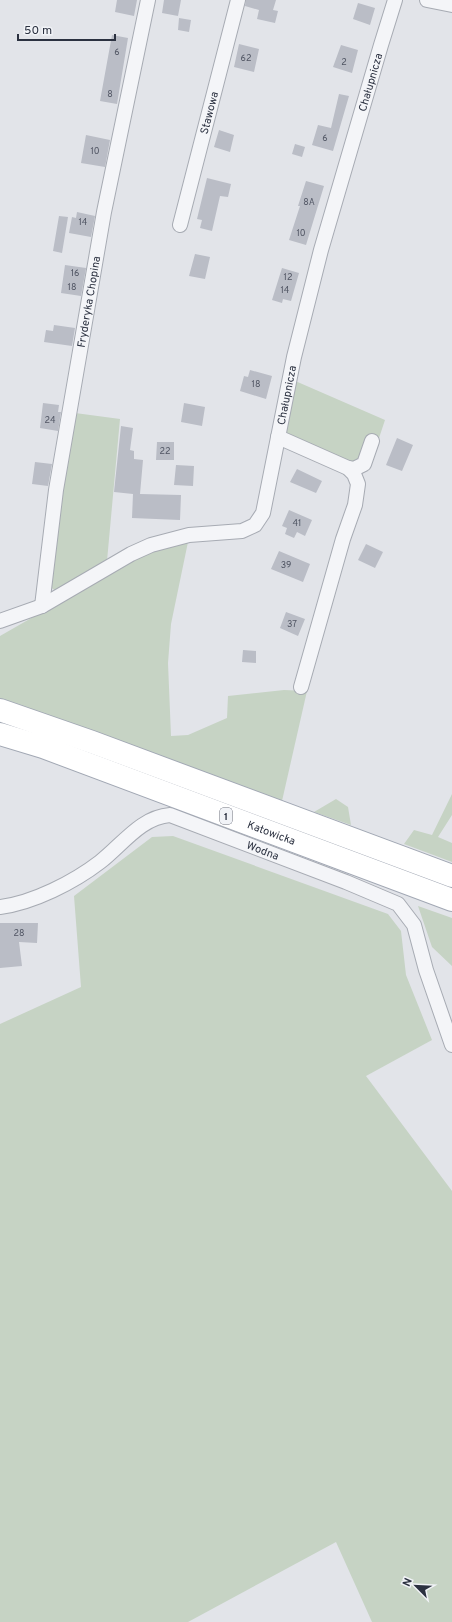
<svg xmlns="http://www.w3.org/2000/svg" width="452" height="1622" font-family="Overpass,sans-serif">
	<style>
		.green { fill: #c6d3c4 }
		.building { fill: #babdc6 }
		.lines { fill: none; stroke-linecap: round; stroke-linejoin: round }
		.minor-casing { stroke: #a7abb3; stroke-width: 16 }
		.primary-casing { stroke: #a2a8b4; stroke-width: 24 }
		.minor { stroke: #f4f5f8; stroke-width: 14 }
		.primary { stroke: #fff; stroke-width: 22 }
		.labels { text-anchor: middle; stroke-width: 3; stroke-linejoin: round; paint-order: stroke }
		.number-label { font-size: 9px; fill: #4f5462 }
		.shield { fill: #f1f3f7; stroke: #666b77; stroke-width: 1 }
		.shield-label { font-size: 10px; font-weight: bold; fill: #2b3140 }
		.street-label { font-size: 11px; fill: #2b3140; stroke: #f1f3f7 }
	</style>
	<rect width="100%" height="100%" fill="#e2e4e9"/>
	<path class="green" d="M293,380L385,420L379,438L371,436L358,463L349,464L301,442L287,433L284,423Z
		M75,413L120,419L107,561L57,592L49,586L62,475Z
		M188,542L171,624L168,663L171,736L188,735L227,718L228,696L284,690L307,691L282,801L0,698V636L150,550Z
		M452,794V815L438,837L452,843V862L404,844L414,830L432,835Z
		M336,799L348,807L351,825L314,812Z
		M173,836L388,914L401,931L406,975L432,1040L366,1076L452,1191V1622H372L336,1542L188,1622H0V1024L81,987L74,896L152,837Z
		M418,906L452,918V966L432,947Z"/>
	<path class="building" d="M117,0H137L134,16L115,12Z
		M164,0H181L178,16L162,13Z
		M246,0H276L273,10L278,11L275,23L257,19L259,10L245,6Z
		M358,3L375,8L370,25L353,19Z
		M179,18L191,20L189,32L178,30Z
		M112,35L128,38L117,104L100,101Z
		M239,44L259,49L254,72L234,67Z
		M341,45L358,50L352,73L333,67Z
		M339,94L349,96L333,151L312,145L318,125L331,128Z
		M219,130L234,135L230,152L214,147Z
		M86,135L110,140L105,167L81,163Z
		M295,144L305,147L302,157L292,154Z
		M207,178L231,184L228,197L220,196L212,231L200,228L202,220L197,219Z
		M306,181L324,186L306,245L289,240L300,206H298Z
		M77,212L95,216L91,237L69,233L72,217L76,218Z
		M59,216L68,217L62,253L53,251Z
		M195,254L210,257L205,279L189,276Z
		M65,265L86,268L81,296L61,293Z
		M282,268L299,273L291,301L283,299L282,303L272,300Z
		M54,325L75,328L72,346L44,342L46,330L53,331Z
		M250,370L272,376L266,399L240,391L244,376L248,377Z
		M43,403L59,405L58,412H61L58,431L40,428Z
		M184,403L205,407L202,426L181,422Z
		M121,426L133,428L130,450L134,451V459L143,460L140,494L181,495L180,520L132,518L133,494L114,492Z
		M397,438L413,445L402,471L386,465Z
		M157,442H174V460H156Z
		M35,462L52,464L48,486L32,484Z
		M176,465L194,466L193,486L174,485Z
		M297,469L322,481L316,493L290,482Z
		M289,510L312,520L305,536L297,532L294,538L285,534L287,528L282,526Z
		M366,544L383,552L375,568L358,560Z
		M279,551L310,564L303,582L271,569Z
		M286,612L305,619L298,636L280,628Z
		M243,650L256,651V663L242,662Z
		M0,923H38L37,943L19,942L22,966L0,968Z"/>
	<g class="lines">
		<defs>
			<g id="minor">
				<path d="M427,0L452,5"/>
				<path id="s1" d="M180,225L238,0"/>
				<path d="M278,437L348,468L354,474L358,484L355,505L343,539L301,687"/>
				<path d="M348,468L354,469L364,464L372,441"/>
				<path id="s2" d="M42,606L56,490L104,212L148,0"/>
				<path id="s3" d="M0,621L42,606L131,554L151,545L189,535L242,531L255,525L263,513L294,357L321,250L381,45L395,0"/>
				<path id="s4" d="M0,907C33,903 74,882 100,862C122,845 141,817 170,815L346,882L398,904L414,925L426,970L452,1045"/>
			</g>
			<g id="primary">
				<path d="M0,710L92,742L452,876"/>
				<path id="s5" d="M0,734L43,747L452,900"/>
			</g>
		</defs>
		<use href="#minor" class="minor-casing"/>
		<use href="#primary" class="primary-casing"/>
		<use href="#minor" class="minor"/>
		<use href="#primary" class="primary"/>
	</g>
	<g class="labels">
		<g class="number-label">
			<text x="117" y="55">6</text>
			<text x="246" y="61">62</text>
			<text x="344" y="65">2</text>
			<text x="110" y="97">8</text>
			<text x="325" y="141">6</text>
			<text x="95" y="154">10</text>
			<text x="309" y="205">8A</text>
			<text x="83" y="225">14</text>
			<text x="301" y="236">10</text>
			<text x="75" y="276">16</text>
			<text x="288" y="280">12</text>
			<text x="72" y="290">18</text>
			<text x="285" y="293">14</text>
			<text x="256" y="387">18</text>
			<text x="50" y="423">24</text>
			<text x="165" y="454">22</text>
			<text x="297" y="526">41</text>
			<text x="286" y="568">39</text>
			<text x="292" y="627">37</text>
			<text x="19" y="936">28</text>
		</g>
		<rect class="shield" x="220" y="808" width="12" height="16" rx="3"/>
		<g class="shield-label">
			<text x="226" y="820">1</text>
		</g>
		<g class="street-label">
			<text dy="4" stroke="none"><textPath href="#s3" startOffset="735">Chałupnicza</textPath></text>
			<text dy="4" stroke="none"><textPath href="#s1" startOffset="116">Stawowa</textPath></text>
			<text dy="4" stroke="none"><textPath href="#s2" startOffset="308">Fryderyka Chopina</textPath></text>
			<text dy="4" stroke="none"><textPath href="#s3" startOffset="411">Chałupnicza</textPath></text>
			<text dy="4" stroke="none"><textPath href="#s5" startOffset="289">Katowicka</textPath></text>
			<text dy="4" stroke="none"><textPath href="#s4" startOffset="296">Wodna</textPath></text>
		</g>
	</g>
	<g transform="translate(416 1586) rotate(294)" stroke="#f1f3f7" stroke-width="3" paint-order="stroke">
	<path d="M0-3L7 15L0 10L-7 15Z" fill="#2b3140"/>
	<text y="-6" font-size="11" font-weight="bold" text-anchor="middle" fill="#2b3140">N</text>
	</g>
	<path d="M18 34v6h97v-6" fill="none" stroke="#2b3140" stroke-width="2"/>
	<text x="24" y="34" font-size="12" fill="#2b3140" stroke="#f1f3f7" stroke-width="3" paint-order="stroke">50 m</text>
</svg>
